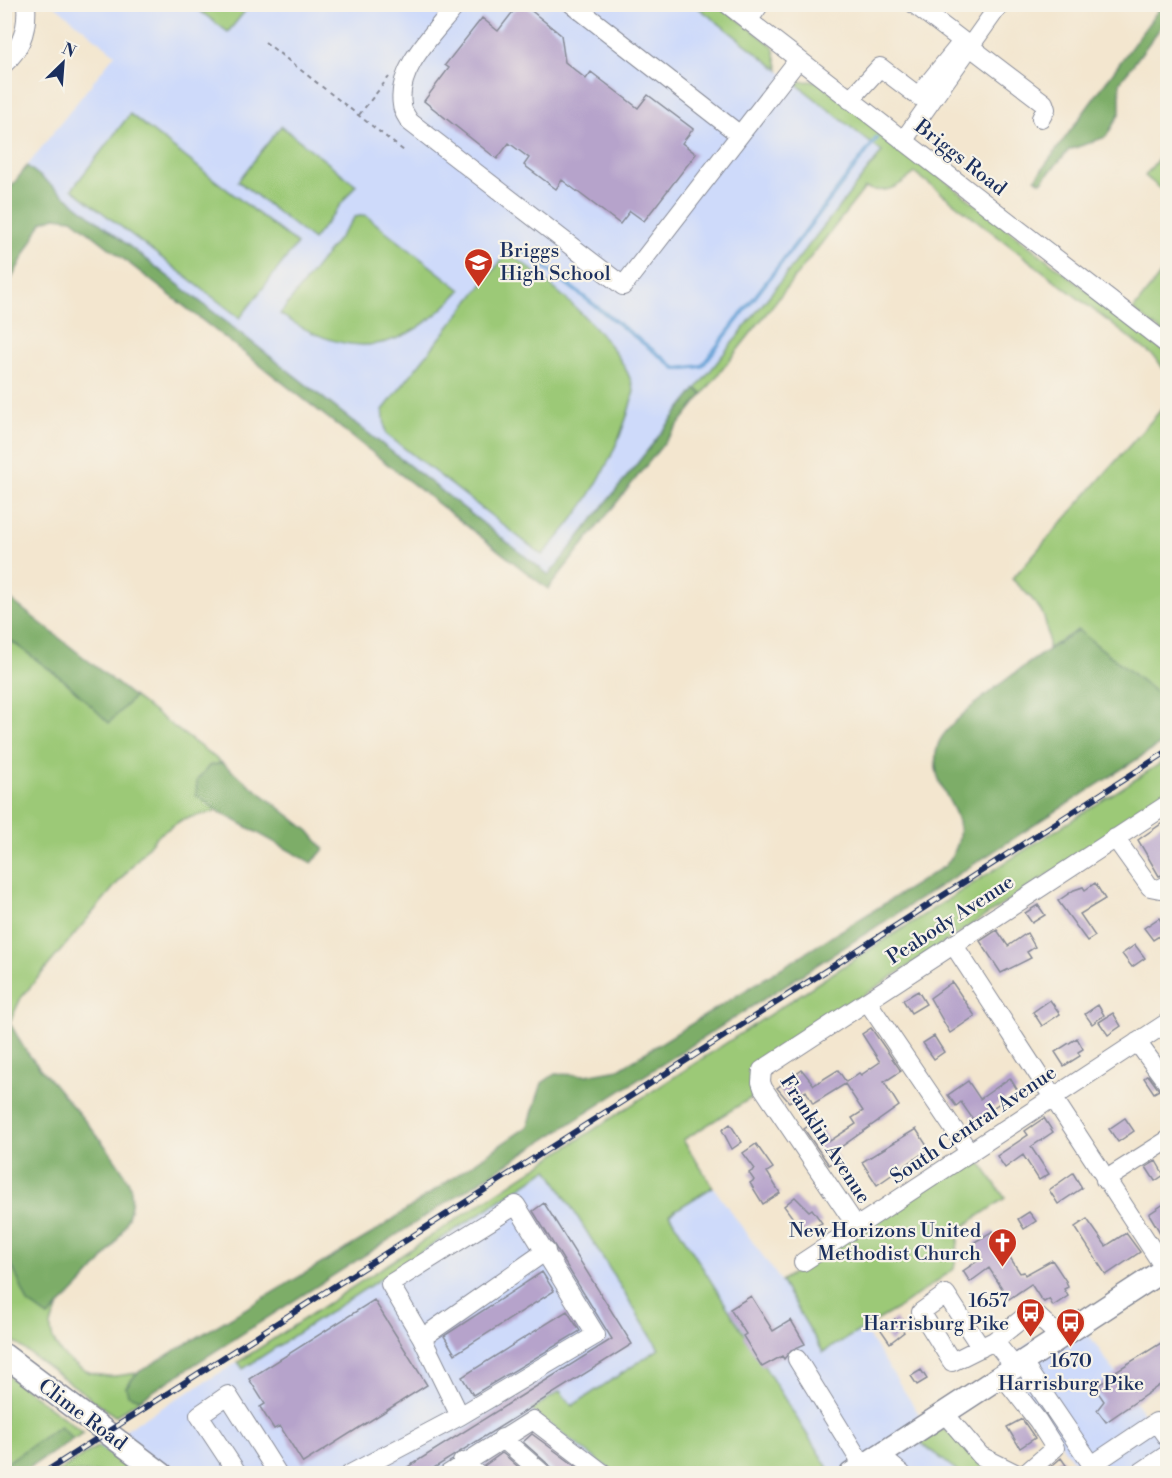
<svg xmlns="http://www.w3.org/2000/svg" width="1172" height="1478" font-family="'Libre Bodoni',serif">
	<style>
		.built { fill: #cedafa }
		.green { fill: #9cc977; stroke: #5c7c6a; stroke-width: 1.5 }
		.forest { fill: #7dad68; stroke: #4c6e63; stroke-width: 1.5 }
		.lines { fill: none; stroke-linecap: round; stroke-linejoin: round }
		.stream { stroke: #66a1d6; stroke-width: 4 }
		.building { fill: #b6a3cb }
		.minor-casing { stroke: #878a96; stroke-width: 20 }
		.major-casing { stroke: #878a96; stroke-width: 25 }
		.path { stroke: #878a96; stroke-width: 2; stroke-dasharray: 4.5 4.5; stroke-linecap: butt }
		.minor { stroke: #fff; stroke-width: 18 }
		.major { stroke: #fff; stroke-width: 22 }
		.rail-casing { stroke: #1b2f5e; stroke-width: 6 }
		.rail { stroke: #f7f3e8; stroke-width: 4; stroke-dasharray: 11; stroke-linecap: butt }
		.labels { text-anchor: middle; stroke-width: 4.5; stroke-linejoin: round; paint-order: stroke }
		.street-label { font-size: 20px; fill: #1b2f5e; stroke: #f7f3e8 }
		.poi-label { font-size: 20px; fill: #1b2f5e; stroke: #f7f3e8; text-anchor: end }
	</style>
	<rect width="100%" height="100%" fill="#f7f3e8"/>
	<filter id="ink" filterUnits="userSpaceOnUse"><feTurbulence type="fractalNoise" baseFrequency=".0167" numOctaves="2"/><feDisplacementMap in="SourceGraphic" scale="12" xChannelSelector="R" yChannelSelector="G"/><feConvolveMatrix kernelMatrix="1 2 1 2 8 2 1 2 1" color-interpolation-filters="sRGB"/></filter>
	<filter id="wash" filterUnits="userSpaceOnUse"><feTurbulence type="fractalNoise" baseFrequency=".008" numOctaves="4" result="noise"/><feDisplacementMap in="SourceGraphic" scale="24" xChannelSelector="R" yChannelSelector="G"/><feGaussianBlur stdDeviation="1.35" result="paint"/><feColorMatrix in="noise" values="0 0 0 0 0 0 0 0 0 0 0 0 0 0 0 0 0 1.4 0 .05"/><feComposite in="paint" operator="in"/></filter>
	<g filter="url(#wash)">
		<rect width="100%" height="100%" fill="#f3e6cf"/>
		<path class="built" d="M53,4L695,5L883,152L549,575L27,166L115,54Z
			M548,1169L659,1349L572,1406L531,1410L615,1473H135L98,1446L238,1362L243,1369Z
			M713,1187L781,1281L823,1352L864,1329L932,1434L921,1442L960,1473H819L828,1467L669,1214Z
			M1074,1313L1154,1429L1167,1419V1473H1082L1001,1362Z"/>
		<path class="green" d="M192,5H250L228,32Z
			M695,5H719L773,46L779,70Z
			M817,81L1167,353V374L1156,358L915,173C898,187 886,195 865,188L703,394L696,389L882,152L794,82Z
			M130,114L297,244L240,318L72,189Z
			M281,126L356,185L313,240L238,181Z
			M1167,147V194L1145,176Z
			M365,215L461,290C404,353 352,363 280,314L355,217Z
			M508,252C547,280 624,343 634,391C620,451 586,511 542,555L386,434L383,410Z
			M1167,266V336L1133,310Z
			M1167,403V701L1078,630L1048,649C1049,611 1038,605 1012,579Z
			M4,636L65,681L109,722L134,697L222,763L209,766L196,795L218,811L183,819L157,836L21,998L10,1022L4,1018Z
			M1167,759V797L768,1058L759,1093L683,1140L713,1187L669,1214L828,1468L819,1473H615L531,1410L560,1391L572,1406L659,1349L548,1169L243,1369L238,1362L827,977Z
			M975,1155L1005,1198L960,1229L954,1269L897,1309L823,1352L781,1281Z
			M4,1258L11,1263L29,1303L48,1317L59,1307C56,1313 50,1322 51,1329C53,1355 83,1375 108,1376C118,1377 128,1374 137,1373L126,1387L129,1395L141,1399L115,1416L5,1335Z
			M4,1373L84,1433L73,1439L60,1426L5,1464Z
			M942,1429L953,1434L988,1473H960L920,1442Z
			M98,1446L135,1473H55Z"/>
		<path class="forest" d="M1162,5H1167V19L1120,82V113L1106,137L1069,150L1041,182L1035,179Z
			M27,166L549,575L696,389L703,394L548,589L72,219L55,217L42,222L5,291V195Z
			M5,595L134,697L109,723L65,681L5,636Z
			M1078,630L1167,701V740L141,1399L128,1395L126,1387L137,1373L373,1233L528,1126L542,1083L555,1074L586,1075L619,1069L945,866C987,814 922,795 938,745C946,717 1050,648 1078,630Z
			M222,763L309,831L324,849L312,863L218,811L196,795L197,780L209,766Z
			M4,1018C14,1025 17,1038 24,1048C35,1064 50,1079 62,1094C79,1114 127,1167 131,1190C138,1235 77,1289 48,1317L28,1303L11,1263L5,1258Z
			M60,1426L73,1439L21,1473H5V1464Z"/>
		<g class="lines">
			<path class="stream" d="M523,250L677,369L702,366L877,138"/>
		</g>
		<g id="blocks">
			<path class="building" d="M519,4H523L561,35L565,62L586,79L591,72L638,108L648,95L693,129L682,143L696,154L644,221L630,211L620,224L562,180L556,189L524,165L529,158L509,143L497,159L424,101L449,68L445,65L482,18L498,31Z
				M1167,820V873L1159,876L1138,840Z
				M1095,883L1105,899L1080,914L1095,936L1087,941L1058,901L1074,890L1083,887L1085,890Z
				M1038,905L1045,915L1032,923L1025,913Z
				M1159,918L1167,931L1153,940L1144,928Z
				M997,930L1008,946L1027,933L1035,947L1027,952L1031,958L1001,973L980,941Z
				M1135,945L1145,958L1132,967L1122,954Z
				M952,982L975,1016L950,1033L930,998Z
				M918,991L926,1004L911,1013L903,1000Z
				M1050,1000L1060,1014L1042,1026L1033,1012Z
				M1098,1005L1104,1015L1092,1024L1085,1014Z
				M1113,1013L1121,1026L1108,1035L1099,1022Z
				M871,1028L901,1071L884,1082L899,1106L834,1152L839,1159L829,1165L804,1129L816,1121L830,1141L856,1124L852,1118L863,1111L845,1084L813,1104L806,1091L789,1102L777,1088L802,1070L814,1085L838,1070L846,1082L859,1073L861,1075L880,1062L862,1034Z
				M934,1036L944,1052L934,1059L923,1043Z
				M1077,1038L1083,1049L1078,1052L1080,1056L1064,1066L1055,1052Z
				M1148,1075L1159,1090L1154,1093L1144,1078Z
				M1010,1078L1018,1091L985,1113L989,1118L977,1125L961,1102L956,1106L948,1095L968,1081L980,1099Z
				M1044,1118L1053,1132L1031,1147L1049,1174L1039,1180L1023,1155L1005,1168L997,1156L1028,1135L1025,1131Z
				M1125,1118L1134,1131L1118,1142L1109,1129Z
				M730,1124L742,1142L732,1149L722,1130Z
				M916,1129L927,1146L924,1148L926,1151L877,1185L862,1162Z
				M756,1144L773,1168L767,1172L780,1193L763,1204L750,1183L754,1180L749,1173L755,1169L743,1153Z
				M1156,1161L1164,1175L1155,1181L1146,1167Z
				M1073,1173L1082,1188L1058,1204L1049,1190Z
				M795,1197L809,1211L812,1209L822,1223L803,1232L784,1206Z
				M1167,1202V1244L1149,1214Z
				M544,1203L632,1344L426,1473H398L612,1339L533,1211Z
				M1029,1212L1036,1221L1024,1229L1018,1219Z
				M1087,1219L1106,1246L1126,1233L1140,1252L1106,1275L1075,1227Z
				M993,1231L1020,1273L1024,1272L1025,1275L1052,1260L1066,1281L1068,1287L1064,1289L1068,1296L1053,1306L1049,1299L1044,1302L1040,1298L1031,1284L1009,1299L989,1268L970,1282L963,1271L982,1258L973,1243Z
				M542,1272L554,1291L455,1354L444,1336Z
				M751,1296L773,1331L791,1320L805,1344L791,1350L784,1359L782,1356L762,1367L743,1336L746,1334L730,1309Z
				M374,1300L427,1385L303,1463L280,1426L274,1429L260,1407L265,1404L249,1379Z
				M567,1311L580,1331L473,1395L462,1377Z
				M895,1319L904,1332L890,1343L881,1330Z
				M1161,1343L1167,1353V1380L1106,1422L1097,1410L1104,1401L1097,1391L1101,1388L1099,1385L1117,1373L1116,1371Z
				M921,1370L927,1379L917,1385L911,1376Z
				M1022,1419L1035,1438L1020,1448L1007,1427Z
				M532,1434L585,1473H554L550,1466L523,1442Z
				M502,1453L506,1456L525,1473H488L484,1466Z
				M1061,1458L1068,1468L1060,1473H1050L1048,1469Z"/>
		</g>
	</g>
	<g filter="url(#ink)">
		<use href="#blocks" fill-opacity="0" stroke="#878a96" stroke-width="1.5"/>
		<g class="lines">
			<defs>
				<path id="minor" d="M457,4C436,32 396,67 402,105C402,111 407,117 410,122L623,286L798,60
					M572,4L740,135
					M727,4L1168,345
					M914,4L1044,103L1046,109L1041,118
					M748,21L760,4
					M4,64C22,48 28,28 26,4
					M850,100L880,67L918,96L962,42
					M903,141L1000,4
					M1115,838L1150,887L1160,889L1168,884
					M953,944L1165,1269
					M867,1001L970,1153
					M1137,1042L1168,1084
					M1105,1180L1168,1140
					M857,1227L763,1088L761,1082L762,1070L1168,804
					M803,1262L1168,1022
					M422,1338L460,1416
					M994,1341L1032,1311L1060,1337
					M981,1348L946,1294L921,1312L952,1362L994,1341L1015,1367
					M797,1359L863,1466
					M1022,1362L1098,1474
					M1002,1375L1038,1421L1055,1448L1025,1474
					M944,1413L981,1456L1017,1474
					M502,1438L543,1474
					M879,1455L902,1474
					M462,1462L477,1474
					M1092,1465L1156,1422L1168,1439
					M238,1474L199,1415L228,1395L278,1474
					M350,1474L460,1416L596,1335L516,1205L390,1284L422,1338L546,1251
					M448,1474L533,1420L604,1474
					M1138,1474L1168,1454"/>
				<path id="major" d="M4,1355L162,1474
					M851,1474L1168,1267"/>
			</defs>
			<use href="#minor" class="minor-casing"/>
			<use href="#major" class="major-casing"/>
			<path class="path" d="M265,42L404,151
				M359,115L389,77"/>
			<use href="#minor" class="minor"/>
			<use href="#major" class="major"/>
			<defs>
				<path id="rail" d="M42,1474L1168,751"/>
			</defs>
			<use href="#rail" class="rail-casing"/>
			<use href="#rail" class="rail"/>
		</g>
	</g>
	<defs>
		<symbol id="school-pin" viewBox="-11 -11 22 30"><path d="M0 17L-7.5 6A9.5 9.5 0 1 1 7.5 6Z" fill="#c8321e" stroke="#f7f3e8"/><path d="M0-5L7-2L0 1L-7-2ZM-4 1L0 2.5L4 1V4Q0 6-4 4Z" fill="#fff"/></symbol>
		<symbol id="church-pin" viewBox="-11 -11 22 30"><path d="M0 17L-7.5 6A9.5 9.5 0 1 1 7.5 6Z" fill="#c8321e" stroke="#f7f3e8"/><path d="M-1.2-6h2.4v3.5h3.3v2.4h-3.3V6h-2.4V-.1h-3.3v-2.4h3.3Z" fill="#fff"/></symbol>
		<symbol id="bus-pin" viewBox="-11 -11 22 30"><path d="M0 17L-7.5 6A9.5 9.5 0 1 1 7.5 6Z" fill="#c8321e" stroke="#f7f3e8"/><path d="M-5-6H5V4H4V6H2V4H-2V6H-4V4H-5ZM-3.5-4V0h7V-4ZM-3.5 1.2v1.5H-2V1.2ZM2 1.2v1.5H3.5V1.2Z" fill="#fff"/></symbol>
	</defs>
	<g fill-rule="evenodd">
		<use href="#school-pin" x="462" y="246" width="33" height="45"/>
		<use href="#church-pin" x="986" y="1226" width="33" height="45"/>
		<use href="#bus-pin" x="1014" y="1296" width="33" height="45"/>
		<use href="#bus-pin" x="1054" y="1306" width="33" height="45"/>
	</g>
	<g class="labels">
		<g class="street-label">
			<text transform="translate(961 157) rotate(38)" y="7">Briggs Road</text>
			<text transform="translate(950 919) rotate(-33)" y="7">Peabody Avenue</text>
			<text transform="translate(973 1124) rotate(-34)" y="7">South Central Avenue</text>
			<text transform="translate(826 1139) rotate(57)" y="7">Franklin Avenue</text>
			<text transform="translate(83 1414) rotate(37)" y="7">Clime Road</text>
		</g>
		<g class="poi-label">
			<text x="500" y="257" text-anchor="start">Briggs<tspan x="500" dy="23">High School</tspan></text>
			<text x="981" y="1237">New Horizons United<tspan x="981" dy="23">Methodist Church</tspan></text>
			<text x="1009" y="1307">1657<tspan x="1009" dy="23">Harrisburg Pike</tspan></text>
			<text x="1071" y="1367" text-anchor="middle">1670<tspan x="1071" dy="23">Harrisburg Pike</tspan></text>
		</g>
	</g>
	<rect width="1172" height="1478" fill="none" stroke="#f7f3e8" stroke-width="24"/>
	<g transform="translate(63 63) rotate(25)" stroke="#f7f3e8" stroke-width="4.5" paint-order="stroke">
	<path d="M0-4.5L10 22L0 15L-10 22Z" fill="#1b2f5e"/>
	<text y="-9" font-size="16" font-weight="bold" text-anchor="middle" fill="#1b2f5e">N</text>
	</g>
</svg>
